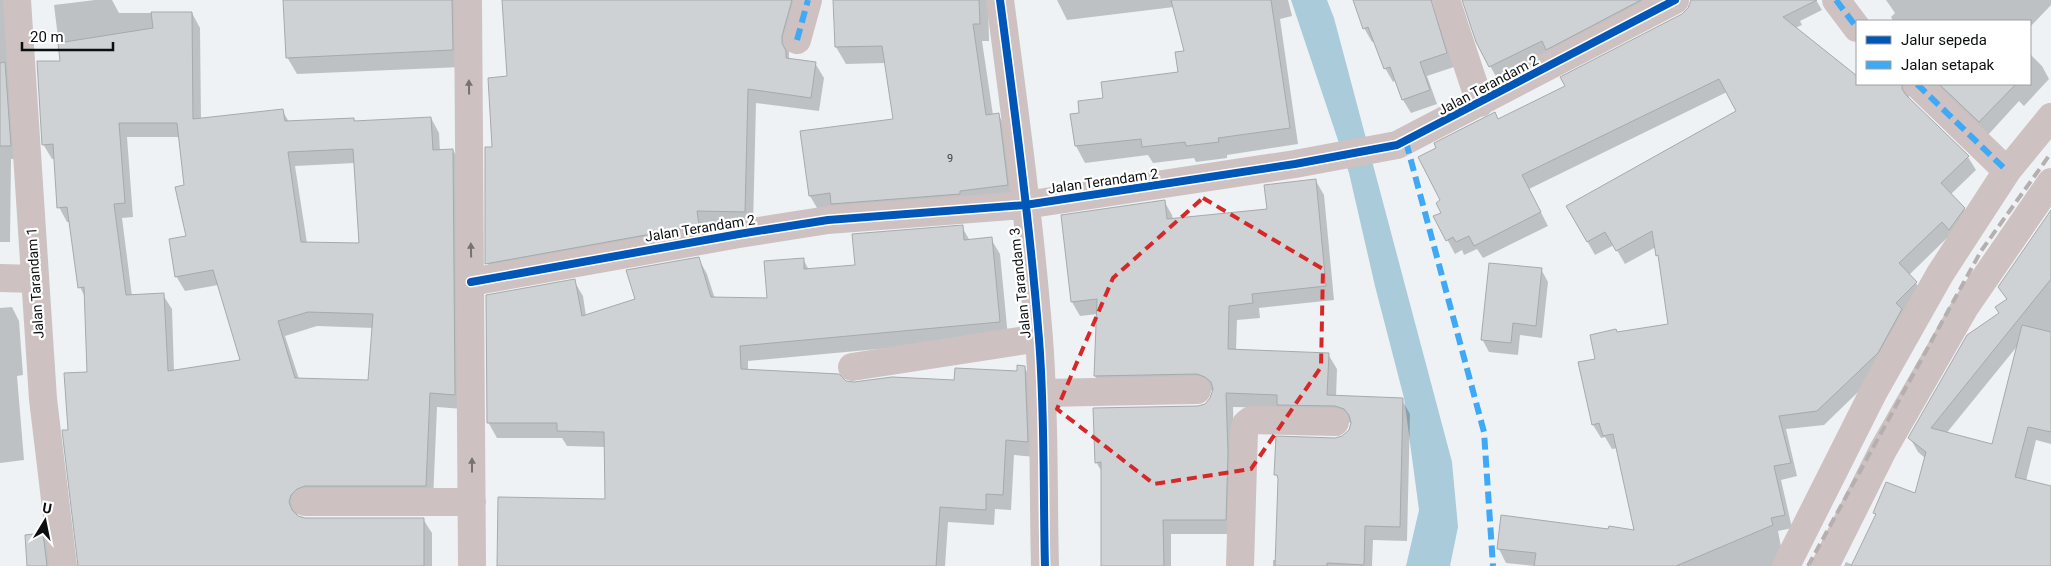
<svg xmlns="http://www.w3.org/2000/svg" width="2051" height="566" font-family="Roboto,sans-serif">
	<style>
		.water { fill: #a9cbda }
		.shadow { fill: #0003; fill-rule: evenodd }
		.building { fill: #ced2d4; stroke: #a6aaab; fill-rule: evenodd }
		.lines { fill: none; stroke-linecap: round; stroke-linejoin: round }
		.minor { stroke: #cdc1c2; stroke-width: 28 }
		.rail { stroke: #b6afb0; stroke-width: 4; stroke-dasharray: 10 5; stroke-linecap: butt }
		.quiet { stroke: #3fa9f5; stroke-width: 6; stroke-dasharray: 12 6; stroke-linecap: butt }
		.cycleway-casing { stroke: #fff; stroke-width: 11 }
		.cycleway { stroke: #0057b8; stroke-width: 8 }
		.oneway { fill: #767172 }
		.marked { fill: none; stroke: #d62828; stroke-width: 4; stroke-dasharray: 10 6; stroke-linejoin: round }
		.labels { text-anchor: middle; stroke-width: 4.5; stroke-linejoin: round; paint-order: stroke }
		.number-label { font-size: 11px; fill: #3c4041 }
		.street-label { font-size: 14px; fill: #0c0f10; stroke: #fff }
	</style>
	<rect width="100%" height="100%" fill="#eef2f4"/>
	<path class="water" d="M1291,0H1327L1334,18L1452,462L1458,527L1450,566H1406L1419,510L1404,398L1375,286L1349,173Z"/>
	<path class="shadow" d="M0,0H6L18,159H11L10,242H0Z
		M95,0H112L119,13H192L200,28L201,120L282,110L289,122L354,119L355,122L431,118L439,133L440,151L453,150L461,165L463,409L437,407L433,500L299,509L297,517L305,519H423L432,533V566H80L69,431L89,373L86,299L80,287L71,222H67L59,207L55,159H52L43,144L61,62L54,5ZM127,137H180L186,186L187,238L176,276L185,291L218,285L241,361L174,371L172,309L163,295L132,296L122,218L133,217ZM355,163L360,244L307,243L295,166ZM317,326L374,328L369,382L299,379L285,336Z
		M285,0H462V67L297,74L287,57Z
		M503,0H803L789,51V60L815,63L824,78L819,111L756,103L753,226L704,225L706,239L495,277L487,263L493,148L509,78Z
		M835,0H988L989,41H982L993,115L998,114L1008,131L1017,202L820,213L810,196L801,132L894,121L886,63L846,64L836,47Z
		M1057,0H1288L1292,16L1280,19L1298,144L1227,155V158L1196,162L1194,158L1153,163L1148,155L1085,163L1076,146L1072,115L1081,114L1105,99L1179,74L1186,52L1174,7L1067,20Z
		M1355,0H1447L1454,67L1427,76L1437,104L1411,113L1403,100L1396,80L1393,82L1385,68L1375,41L1372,42L1364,28Z
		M1462,0H1675L1498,80L1490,66L1464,1Z
		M1692,0H1816L1822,10L1800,21L1802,25L1795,28L1855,75L1857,73V84H1918L1909,94V100L1968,157L1976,170L1950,195L1964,208L1971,222L1950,235L1909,275L1916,283L1924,296L1885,366L1824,425L1786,429L1797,476L1781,480L1792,528L1778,531L1784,563L1772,566H1535L1506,563L1499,549L1609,530L1636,531L1618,448L1612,449L1605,437L1601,438L1593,425L1579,363L1597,360L1617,333L1669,325L1660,260L1656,247L1625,264L1614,245L1595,255L1568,207L1737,112L1727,92L1529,189L1548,226L1483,258L1477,249L1464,255L1462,250L1455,254L1435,217L1442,213V201L1498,121L1566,87L1683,15L1689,9Z
		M1886,0H2051V5L2030,27V21H1893L1891,17L1895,13Z
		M2030,54L2042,66L2049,79L2024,106L2019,101L1988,135L1933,84H2030Z
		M1316,181L1324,195L1334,300L1259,308L1260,318L1237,320L1236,351L1328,354L1337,369L1336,397L1402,400L1410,414L1407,541L1373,540L1372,566H1273V560H1277L1279,480L1276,474L1335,439L1343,437L1349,431L1352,423L1280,408L1233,407L1235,469L1233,534H1171V566H1102V472L1096,462L1205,405L1212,399L1213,391L1206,389L1103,391L1095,376L1097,314L1080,316L1072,302L1164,201L1172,215L1173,220L1268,210Z
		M962,227L970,241L991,239L1000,254L1008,337L748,361V371L845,383L955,381L1018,373L1024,367L1033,382L1036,457L1014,455L1011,510L995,509L994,525L948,522L945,566H499L607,500L605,447L567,446L562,438H497L488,422L574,281L583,296L586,316L636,300L698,258L707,274L715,299H768L803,259L809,270L856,266Z
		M2051,228V444L2036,440L2026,481L2051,487V566H1844L1846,562L1853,565L1877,516L1875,513L1916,495L1925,458L1918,452L1910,438L2000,314L2007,300L2000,287ZM2019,344L1993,446L1946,434L1949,430Z
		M1541,269L1548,282L1542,338L1520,335L1518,355L1489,352L1482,339Z
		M12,307L19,321L23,375L17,376L24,460L0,463V308Z
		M43,534L51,549L53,566H28Z"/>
	<path class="building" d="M283,0H452L453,50L286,58Z
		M502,0H792L782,36V43L786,51V58L816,62L811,98L748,89L745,212L697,211L699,225L690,227L485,264V147H492L488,78L507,76Z
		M833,0H979L980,24H973L986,115L999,113L1008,185L960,191V194L831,204L830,193L809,196L800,131L893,119L882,46L835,47Z
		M1171,0H1271L1290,128L1218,138L1219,142L1186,146L1185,142L1142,147L1141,139L1075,146L1070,114L1079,113L1078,101L1103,98L1101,82L1178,72L1175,52L1184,51Z
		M1353,0H1431L1447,53L1420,62L1430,90L1402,100L1390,67L1384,69L1368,27L1363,29Z
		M1462,0H1641L1546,50L1542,41L1489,67L1476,42Z
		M1691,0H1817L1783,17L1857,76V84H1902V89L1906,95L1969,156L1941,183L1965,208L1949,230L1942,222L1899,263L1917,282L1896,303L1902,309L1878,353L1817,411L1779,416L1791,463L1774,466L1785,515L1771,518L1773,525L1676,566H1534L1536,553L1497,549L1501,515L1608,529L1609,526L1634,530L1613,434L1603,436L1599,423L1592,425L1578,362L1595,359L1590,335L1616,329L1617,332L1668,324L1658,255L1656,256L1652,231L1616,251L1605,232L1587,242L1566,206L1736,111L1719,79L1522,175L1541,212L1474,246L1469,236L1456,242L1453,237L1446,241L1433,216L1441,213L1436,203L1440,200L1418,157L1436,148L1434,143L1495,112L1498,119L1565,86L1560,77L1682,14L1688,8Z
		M151,12H192L193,119L283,109L285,121L354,118V121L431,117L433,150L453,149L455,395L430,393L426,486H305L297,489L291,495L289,502L292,510L298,516L305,518H424V566H78L62,430H68L64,373L87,372L84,287L78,288L67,207L57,208L53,144L42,145L37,61H60L58,43L153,28ZM119,123H177L184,185L175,187L186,236L169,239L175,277L213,270L240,360L168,371L164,293L126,295L114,204L125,203ZM353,149L359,243L301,242L288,152ZM308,312L373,314L368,380L295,378L278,321Z
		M5,62L11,146H0V63Z
		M1939,84H2016L1979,122Z
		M1316,179L1326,286L1252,294L1253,303L1229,306L1228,349L1329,353L1327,395L1403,398L1400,527L1365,526L1364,565L1327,563V566H1275L1278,479L1277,475H1274L1276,436L1335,438L1342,436L1349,430L1351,423L1349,415L1344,409L1335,406L1277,405V395L1226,393L1228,453L1226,520H1163L1164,566H1101V462L1095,463L1093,408L1198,406L1205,404L1210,398L1213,389L1211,382L1205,377L1197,374L1094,376L1097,299L1071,302L1061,215L1165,200L1167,219L1267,209L1264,185Z
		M2051,210V279L1931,428L1992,444L2022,325L2051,332V432L2028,427L2015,477L2051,486V566H1851L1876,514L1873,513L1886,482L1915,493L1926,452L1908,438L1967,335L1999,313L1995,307L2007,299L1998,287Z
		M963,225L964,240L992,237L1000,322L740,346L741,369L839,374L846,381L854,382L892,377L954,380L955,368L1017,371V365L1025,366L1028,442L1006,440L1003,495L986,494V510L940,507L936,566H497L498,497L605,499L604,432L557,431V423H487L486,295L575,279L582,316L635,299L626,270L699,257L711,297L767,298L764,261L804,258V269L855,265L852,234Z
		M1489,263L1542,268L1536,326L1513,323L1511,343L1481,340Z
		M43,533L47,566H27L25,535Z"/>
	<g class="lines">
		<path class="minor" d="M17,0L43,399L63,566
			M468,0L472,566
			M1000,0C1015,113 1030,226 1039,339C1045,414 1043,490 1045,566
			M1446,0L1480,103
			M1836,0L1857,28
			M797,40L808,0
			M1917,84L2007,171
			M0,278L35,279
			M471,282L739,234L828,220L1025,205L1295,164L1397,145L1675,0
			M852,367L1039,338
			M1042,393L1197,390
			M305,502H472
			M1240,566L1244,431L1246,424L1251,420L1335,422
			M1786,566L1874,391L1940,274L2007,171L2051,117
			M1825,566L1883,450L1965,307L2051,182"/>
		<path class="rail" d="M1808,566L1981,251L2051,153"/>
		<path class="quiet" d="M1836,0L1857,28
			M797,40L808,0
			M1917,84L2007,171
			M1406,142L1484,432L1493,566"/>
		<defs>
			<path id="cycleway" d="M1000,0C1015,113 1030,226 1039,339C1045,414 1043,490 1045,566
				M471,282L739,234L828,220L1025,205L1295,164L1397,145L1675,0"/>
		</defs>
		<use href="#cycleway" class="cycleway-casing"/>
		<use href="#cycleway" class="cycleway"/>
	</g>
	<defs><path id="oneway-solid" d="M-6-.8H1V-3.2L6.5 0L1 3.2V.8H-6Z" transform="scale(1.25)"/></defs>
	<g class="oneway">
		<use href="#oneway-solid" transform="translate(469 87) rotate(-91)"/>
		<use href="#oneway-solid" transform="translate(471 250) rotate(-91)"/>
		<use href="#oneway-solid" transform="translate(472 465) rotate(-90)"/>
	</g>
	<path class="marked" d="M1203,198L1323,269L1321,367L1251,469L1154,484L1057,409L1113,278Z"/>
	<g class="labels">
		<g class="number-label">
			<text x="950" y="162">9</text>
		</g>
		<g class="street-label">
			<text transform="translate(1488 85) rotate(-28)" y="5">Jalan Terandam 2</text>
			<text transform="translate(1103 181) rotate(-8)" y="5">Jalan Terandam 2</text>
			<text transform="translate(700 228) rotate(-9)" y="5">Jalan Terandam 2</text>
			<text transform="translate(35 283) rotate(-94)" y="5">Jalan Tarandam 1</text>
			<text transform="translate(1020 283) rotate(-96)" y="5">Jalan Tarandam 3</text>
		</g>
	</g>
	<rect x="1856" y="20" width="175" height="65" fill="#ffffff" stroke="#9e9f9f"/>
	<rect x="1866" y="36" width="25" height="8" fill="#0057b8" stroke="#9e9f9f"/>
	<text x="1901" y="45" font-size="15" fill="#0c0f10">Jalur sepeda</text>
	<rect x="1866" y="61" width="25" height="8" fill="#3fa9f5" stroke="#9e9f9f"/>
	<text x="1901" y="70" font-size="15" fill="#0c0f10">Jalan setapak</text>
	<g transform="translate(45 521) rotate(10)" stroke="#ffffff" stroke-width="4" paint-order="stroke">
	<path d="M0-4L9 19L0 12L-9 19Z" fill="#0c0f10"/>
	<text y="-8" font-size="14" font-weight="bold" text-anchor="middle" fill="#0c0f10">U</text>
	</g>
	<path d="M22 42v8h91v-8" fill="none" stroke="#0c0f10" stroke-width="2.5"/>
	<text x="30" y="42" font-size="15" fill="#0c0f10" stroke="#ffffff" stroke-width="4" paint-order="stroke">20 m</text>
</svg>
